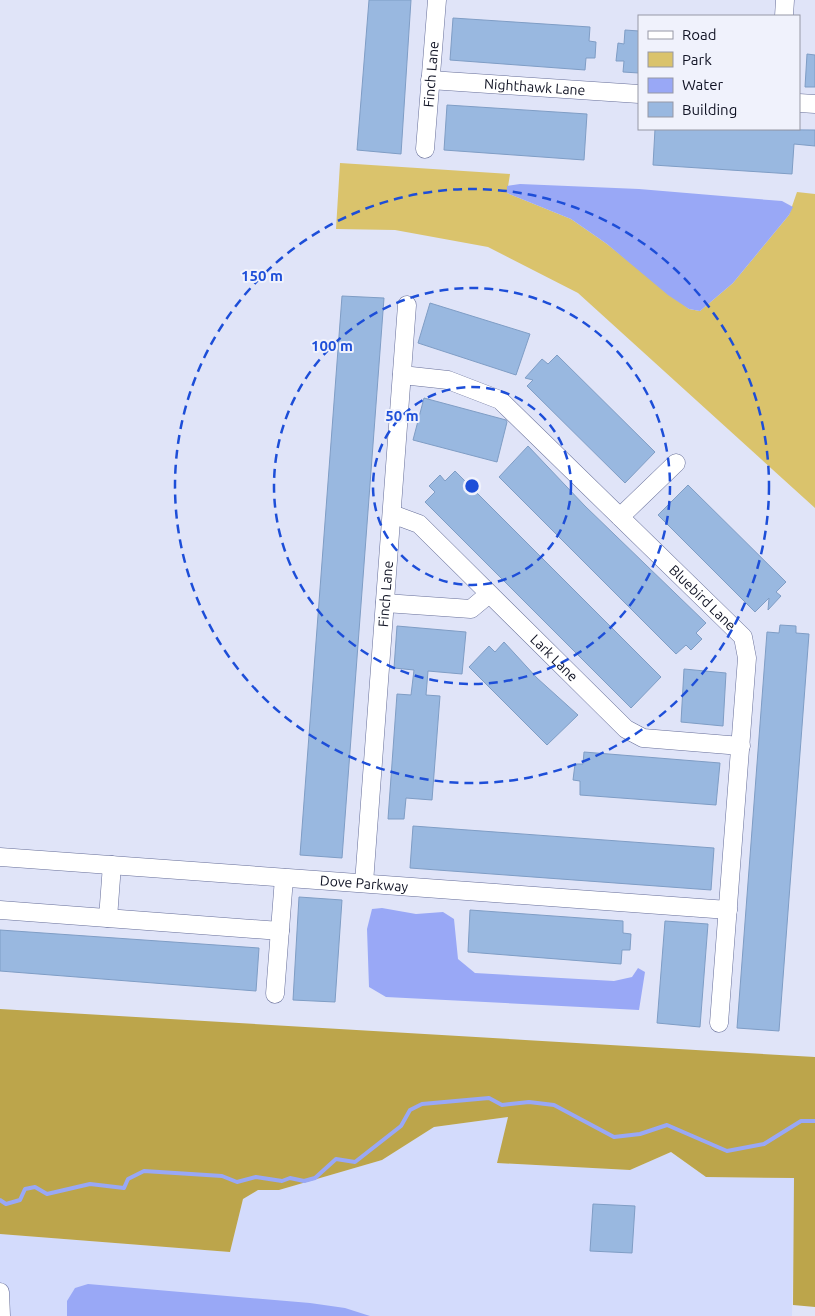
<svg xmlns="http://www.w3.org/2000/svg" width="815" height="1316" font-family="Ubuntu,sans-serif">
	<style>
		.built { fill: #d3dbfc }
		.green { fill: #dac36c }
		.forest { fill: #bca54b }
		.water { fill: #99a8f6 }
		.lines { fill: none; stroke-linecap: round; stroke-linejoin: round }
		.stream { stroke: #99a8f6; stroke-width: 4 }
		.building { fill: #99b8e0; stroke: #7f9dc5 }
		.minor-casing { stroke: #666e99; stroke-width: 19 }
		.minor { stroke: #fff; stroke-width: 18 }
		.ring { fill: none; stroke: #1d4ed8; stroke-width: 2.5; stroke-dasharray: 9 6 }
		.labels { text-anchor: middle; stroke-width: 4; stroke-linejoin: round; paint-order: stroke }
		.street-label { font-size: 14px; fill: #0f1223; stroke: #f0f2fc }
		.centre { fill: #1d4ed8; stroke: #f0f2fc; stroke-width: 2.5 }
		.ring-label { font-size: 15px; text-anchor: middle; font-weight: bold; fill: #1d4ed8; stroke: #f0f2fc; stroke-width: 4; stroke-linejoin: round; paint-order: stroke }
	</style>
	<rect width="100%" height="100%" fill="#e0e4f8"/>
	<path class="built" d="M508,1117L498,1163L630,1170L671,1152L706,1177L795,1178L792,1316H0V1234L230,1252L243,1199L258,1190H279L382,1160L434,1127Z"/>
	<path class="green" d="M340,163L510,174L507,193L571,219L607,244L689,309L700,311L733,283L789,215L797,192L815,194V508L578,293L488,247L395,230L336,229Z"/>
	<path class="forest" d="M0,1009L815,1057V1307L793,1305L794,1178L706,1177L671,1152L630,1170L497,1163L508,1117L434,1127L382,1160L279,1190H258L243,1199L230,1252L0,1234Z"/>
	<path class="water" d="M520,184L639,189L769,200L782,201L793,207L789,215L733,283L700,311L689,309L668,295L607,244L571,219L507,193V186Z
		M382,908L416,914L443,912L454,919L458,959L475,973L614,981L632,977L638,968L645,972L639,1010L386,997L369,987L367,929L372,909Z
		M88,1284L310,1303L345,1308L370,1316H67V1301L75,1288Z"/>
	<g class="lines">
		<path class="stream" d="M0,1200L6,1204L20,1200L25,1189L35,1187L47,1194L90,1184L124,1188L128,1179L144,1171L222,1176L237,1182L256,1177L282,1181L290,1178L304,1181L315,1178L336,1159L355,1162L401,1126L410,1110L422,1104L489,1098L502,1105L529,1102L554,1105L614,1137L640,1134L667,1125L727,1151L764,1144L801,1121H815"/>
	</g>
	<path class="building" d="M369,0H411L401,154L357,150Z
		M453,18L590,27L589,41L596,42L595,58H586L585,70L450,60Z
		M625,30L639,31V73L623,72L624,61H616L618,43L624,44Z
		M807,54L815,55V87H805Z
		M447,105L587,114L584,160L444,150Z
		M655,129L815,130V146L794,144L792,174L653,165Z
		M342,296L384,298L342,858L300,855Z
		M430,303L530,334L516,375L418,343Z
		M557,355L655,452L625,483L527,386L533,380L525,378L542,359L548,364Z
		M424,398L506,420L507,422L497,462L413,440Z
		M528,446L585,506L706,623L696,633L702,639L691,650L686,645L676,654L499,477Z
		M455,471L661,677L631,708L425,502L435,492L429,486L440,475L445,481Z
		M688,485L786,582L776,592L781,596L768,610L769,598L755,612L658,515Z
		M780,625L796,626V633L809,634L779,1031L737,1028L767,632L779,633Z
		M397,626L466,632L462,674L428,671L426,695L440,696L432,800L406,798L404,819H388L397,694L411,695L414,670L394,668Z
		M504,642L537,678L578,715L547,745L469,667L489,646L495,652Z
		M684,669L726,673L723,726L681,722Z
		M584,752L720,763L716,805L580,795V781L573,780L575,764H583Z
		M413,826L714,848L711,890L410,868Z
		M299,897L342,900L335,1002L293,1000Z
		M470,910L623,921V933L631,934L630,950H622L621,964L468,952Z
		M665,921L708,924L700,1027L657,1023Z
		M0,930L259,948L256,991L0,971Z
		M593,1204L635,1206L632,1253L590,1251Z"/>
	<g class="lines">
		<defs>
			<g id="minor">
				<path d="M784,16L785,0"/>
				<path id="s1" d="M430,80L639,94"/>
				<path d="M799,103L815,104"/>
				<path id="s2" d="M425,149L437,0"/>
				<path id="s3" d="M402,375L448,380L500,400L743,637L747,658L719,1023"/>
				<path id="s4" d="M392,514L419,524L626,729L643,738L741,746"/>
				<path d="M620,517L676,463"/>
				<path d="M385,603L471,609L489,594"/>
				<path id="s5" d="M0,857L728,910"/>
				<path id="s6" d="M364,883L407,305"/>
				<path d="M0,910L280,931"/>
				<path d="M108,918L112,865"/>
				<path d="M275,994L284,878"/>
				<path d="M0,1292L1,1316"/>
			</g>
		</defs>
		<use href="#minor" class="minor-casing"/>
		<use href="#minor" class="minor"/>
	</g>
	<g class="ring">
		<circle cx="472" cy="486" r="99"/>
		<circle cx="472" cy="486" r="198"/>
		<circle cx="472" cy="486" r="297"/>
	</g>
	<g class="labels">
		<g class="street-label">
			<text dy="5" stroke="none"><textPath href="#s2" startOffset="75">Finch Lane</textPath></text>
			<text dy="5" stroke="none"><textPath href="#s1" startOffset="105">Nighthawk Lane</textPath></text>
			<text dy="5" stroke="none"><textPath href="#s6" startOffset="290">Finch Lane</textPath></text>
			<text dy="5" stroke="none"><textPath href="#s3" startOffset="385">Bluebird Lane</textPath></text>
			<text dy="5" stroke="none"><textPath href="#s4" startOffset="219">Lark Lane</textPath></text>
			<text dy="5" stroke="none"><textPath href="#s5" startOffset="365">Dove Parkway</textPath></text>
		</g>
	</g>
	<circle cx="472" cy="486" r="8" class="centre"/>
	<g class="ring-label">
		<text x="262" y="281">150 m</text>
		<text x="332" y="351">100 m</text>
		<text x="402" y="421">50 m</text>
	</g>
	<rect x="638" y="15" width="162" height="115" fill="#f0f2fc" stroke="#9698a5"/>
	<rect x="648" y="31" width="25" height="8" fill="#ffffff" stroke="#9698a5"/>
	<text x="682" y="40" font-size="15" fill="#0f1223">Road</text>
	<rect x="648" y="52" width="25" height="15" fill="#dac36c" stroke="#9698a5"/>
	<text x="682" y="65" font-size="15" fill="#0f1223">Park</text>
	<rect x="648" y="78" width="25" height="15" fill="#99a8f6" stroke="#9698a5"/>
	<text x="682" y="90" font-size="15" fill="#0f1223">Water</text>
	<rect x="648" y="102" width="25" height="15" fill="#99b8e0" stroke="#9698a5"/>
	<text x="682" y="115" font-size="15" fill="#0f1223">Building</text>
</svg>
